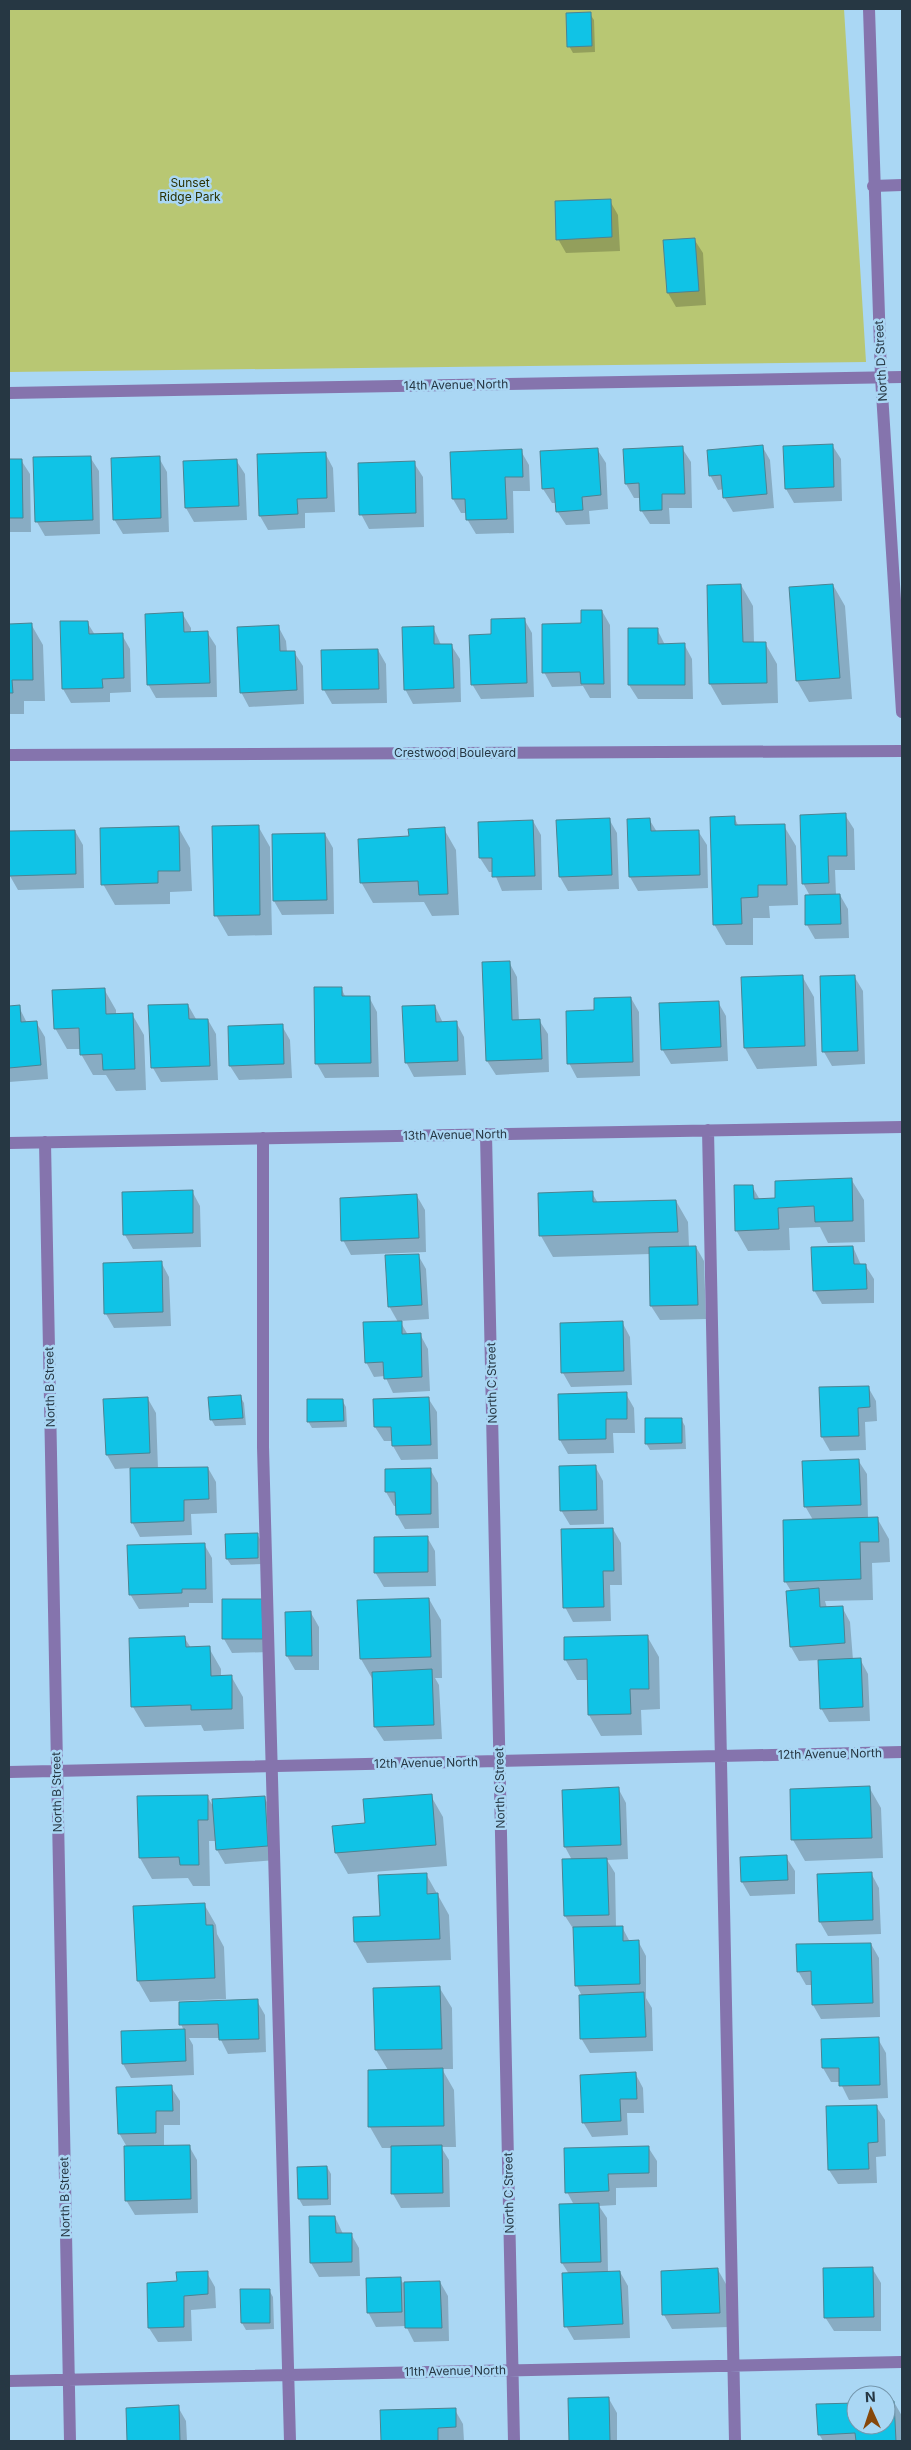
<svg xmlns="http://www.w3.org/2000/svg" width="911" height="2450" font-family="Inter,sans-serif">
	<style>
		.green { fill: #b8c773 }
		.shadow { fill: #0003 }
		.building { fill: #10c3e6; stroke: #4d8392 }
		.lines { fill: none; stroke-linecap: round; stroke-linejoin: round }
		.minor { stroke: #8574ad; stroke-width: 12 }
		.labels { text-anchor: middle; stroke-width: 5; stroke-linejoin: round; paint-order: stroke }
		.park-label { font-size: 12px; fill: #2c3204; stroke: #aad7f4 }
		.street-label { font-size: 12px; fill: #263743; stroke: #aad7f4 }
	</style>
	<rect width="100%" height="100%" fill="#aad7f4"/>
	<path class="green" d="M9,9H844L866,362L9,372Z"/>
	<path class="shadow" d="M590,14L594,20L595,52L573,53L569,46Z
		M610,201L618,215L620,251L566,253L558,239Z
		M694,239L703,253L706,305L676,307L668,293Z
		M832,445L841,459L842,501L794,503L786,489Z
		M762,446L770,460L774,508L733,512L724,497V489L718,490L710,475Z
		M682,448L691,462L692,508H669L670,524H650L641,510V498H634L626,484Z
		M597,449L606,463L608,509L589,511L590,524L566,525L557,511V503H552L543,489Z
		M521,451L529,465L530,491H513L514,533L476,534L467,519V513H461L453,499Z
		M325,453L333,468L335,512L305,513V528L268,530L260,516Z
		M90,457L99,471L100,534L45,536L37,522Z
		M159,458L167,472L169,532L123,534L114,519Z
		M21,460L30,474L31,532H9V461Z
		M236,460L245,474L247,520L194,522L186,508Z
		M414,463L423,477L424,527L369,529L361,514Z
		M741,585L753,606L754,643H765L777,664L778,703L722,705L710,684Z
		M833,585L845,606L852,699L809,702L797,681Z
		M602,611L610,625L611,698H590L583,686L552,687L544,672L582,624Z
		M182,613L191,628V633L207,632L216,646L217,697L156,698L148,684Z
		M524,619L532,633L534,697L481,699L472,684L492,635Z
		M87,622L95,635H122L130,649L131,692L110,693V702L71,703L63,689Z
		M31,624L43,645L45,701H24V714H9V625Z
		M278,626L286,641L287,652H294L303,666L304,704L249,707L241,692Z
		M433,627L441,645H451L460,659L461,702L413,704L405,689Z
		M657,629L665,645L684,644L692,659L693,699H638L629,685Z
		M378,650L386,664L387,703L332,704L324,690L323,651Z
		M845,815L854,829L855,870H835L836,895H840L848,909L849,938L815,939L807,925L810,896L803,883Z
		M734,817L739,827L784,826L796,846L798,905L769,906L770,918H753V945H726L714,924Z
		M609,819L617,833L619,889L568,891L560,877Z
		M649,819L657,832L698,831L707,845L708,888L638,891L630,877Z
		M533,821L541,835L542,890L502,891L494,872H489L480,858V823Z
		M258,826L270,847L272,935L228,936L216,915Z
		M178,827L190,848L192,891L170,892V904L115,905L103,884Z
		M444,829L456,850L459,915L432,916L424,902L373,903L361,882L410,838Z
		M75,831L83,845L84,888L18,890L10,876L9,833Z
		M325,834L333,848L334,914L282,915L274,901Z
		M509,962L517,977L519,1021L539,1020L548,1034L549,1072L496,1075L487,1061Z
		M802,976L814,997L817,1066L757,1069L745,1048L742,978Z
		M854,976L863,991L865,1064L832,1066L824,1052Z
		M341,988L346,998L369,997L377,1012L379,1077L325,1078L317,1064L315,989Z
		M104,989L116,1010V1015L132,1014L144,1035L146,1090L116,1091L106,1075H93L81,1054V1049H67L55,1028Z
		M631,998L639,1012L640,1076L577,1078L569,1063L595,1012Z
		M718,1002L726,1016L728,1061L671,1064L662,1049Z
		M188,1005L196,1019L208,1020L216,1034L218,1080L161,1082L153,1068L150,1006Z
		M435,1006L443,1023L456,1022L464,1037L466,1075L414,1077L406,1062Z
		M9,1007H19L27,1023L36,1022L45,1037L48,1079L9,1082Z
		M282,1026L290,1040L292,1078L239,1080L230,1066Z
		M851,1179L864,1200L865,1242L828,1243L820,1227L789,1228L790,1250L748,1251L736,1230L752,1186L760,1200L777,1199Z
		M192,1191L200,1206L201,1247L133,1249L125,1235Z
		M592,1193L598,1203L676,1201L688,1222L689,1247H696L704,1261L706,1319L660,1320L651,1306L650,1254L553,1257L541,1236L539,1194Z
		M417,1196L425,1210L426,1252L351,1255L343,1240Z
		M853,1247L861,1265H865L874,1279V1303L822,1304L814,1290Z
		M418,1255L426,1269L429,1319L400,1321L408,1335L420,1334L428,1349L430,1391L393,1393L385,1376L374,1377L366,1362L398,1322L389,1306Z
		M161,1262L169,1277L171,1326L114,1328L106,1314Z
		M622,1322L630,1337L632,1385L571,1387L563,1373Z
		M868,1387L876,1401L877,1421L865,1422L866,1450L830,1451L822,1437Z
		M626,1394L634,1408L635,1433H613L614,1453L568,1454L560,1440Z
		M240,1396L244,1403L246,1425L215,1426L211,1419Z
		M428,1398L437,1412L438,1459L401,1460L393,1446V1441H384L375,1427Z
		M148,1399L156,1413L158,1469L208,1468L216,1482L217,1513L191,1514L192,1535L140,1537L132,1522L131,1468L115,1469L107,1455Z
		M342,1400L346,1407L347,1427L312,1428L308,1421Z
		M681,1419L685,1426L686,1449L650,1450L646,1443Z
		M858,1460L867,1474L868,1519L877,1518L889,1539L890,1562L872,1563L873,1600L825,1601L827,1608L842,1607L850,1622L853,1660L860,1659L868,1674L870,1721L829,1722L821,1708L819,1660L799,1661L791,1647V1591L785,1581L813,1520L805,1506Z
		M595,1466L603,1481L604,1524L570,1525L561,1510Z
		M430,1469L438,1483L439,1528L405,1529L397,1515V1506H394L386,1492Z
		M613,1529L621,1543L622,1585H610L611,1621L573,1622L565,1607Z
		M257,1534L261,1541L262,1564L231,1565L227,1559Z
		M427,1537L435,1551L436,1586L384,1587L375,1572Z
		M204,1544L212,1558L213,1603H189V1607L139,1609L130,1594Z
		M429,1599L441,1620L442,1678H435L439,1685L442,1739L384,1741L375,1727L373,1680L361,1659Z
		M261,1600L270,1652L232,1653L224,1639Z
		M311,1613L319,1627V1670H295L287,1656Z
		M647,1636L659,1657L660,1709L641,1710L642,1735L601,1736L589,1715V1680H577L565,1659Z
		M184,1637L191,1648H209L221,1669V1676H231L243,1697L244,1729L204,1731L201,1725L145,1727L133,1707Z
		M869,1787L881,1808L883,1858L805,1861L793,1840L791,1790Z
		M618,1788L626,1803L628,1859L607,1860L615,1873L616,1927H622L630,1942L638,1941L646,1956V1998L652,2008L653,2051L590,2053L581,2038L582,1996L577,1986L574,1930L565,1916L564,1860H572L565,1847L563,1791Z
		M207,1796L214,1808L264,1797L272,1811L276,1860L225,1864L217,1850L216,1841H209L210,1886H193L188,1878L152,1879L140,1858Z
		M431,1796L443,1817L447,1866L348,1874L336,1853L366,1824Z
		M786,1857L795,1871V1894L750,1896L742,1882L741,1858Z
		M871,1873L879,1888L881,1934L828,1936L820,1922Z
		M426,1874L449,1915L451,1960L367,1963L355,1942L354,1919L381,1918Z
		M204,1904L216,1925L217,1934L224,1947L226,1999L150,2002L138,1981Z
		M871,1944L879,1958L880,2017L821,2019L813,2005L812,1985H806L798,1971Z
		M439,1987L452,2008L453,2069H442L454,2090L456,2147H441L449,2160L450,2207L401,2208L393,2194L392,2148H382L370,2127L369,2071L388,2070L376,2050Z
		M257,2001L265,2015L266,2052L228,2054L220,2038H189L193,2045L194,2075L131,2078L123,2064L184,2031L181,2024Z
		M878,2039L886,2053L888,2098L849,2100L840,2082H831L823,2068Z
		M635,2073L643,2088L644,2113H627L628,2135L592,2137L583,2122Z
		M171,2087L180,2101V2125H164V2146H189L197,2160L198,2213L135,2215L126,2200L127,2147L119,2133Z
		M876,2106L885,2120L886,2156L876,2157L877,2183L838,2184L829,2170L827,2108Z
		M648,2147L657,2161V2187L616,2188V2205L599,2206L607,2218L608,2273L620,2272L628,2286L630,2338L574,2340L566,2326L569,2274L562,2263L561,2205H574L567,2192Z
		M327,2167L331,2174V2205L303,2206L299,2199Z
		M310,2217H335L343,2234H351L359,2248L360,2276L319,2277L311,2263Z
		M872,2268L881,2283V2331H834L825,2317Z
		M718,2270L726,2284L728,2327L672,2329L664,2315L662,2272Z
		M207,2273L215,2287L216,2308L191,2310L192,2341L158,2342L149,2328L148,2284L178,2283Z
		M400,2279L403,2283L440,2282L448,2296L449,2341L414,2342L406,2326L376,2327L368,2312Z
		M269,2290L273,2297L274,2329L246,2330L242,2323L241,2291Z
		M569,2399H609L617,2413V2441H570Z
		M894,2402L902,2416V2441H823L819,2434L856,2404V2425H886V2403Z
		M178,2407L186,2421L187,2441H128L127,2409Z
		M455,2410L463,2424L464,2441H382L381,2412Z"/>
	<path class="building" d="M591,12L592,46L567,47L566,13Z
		M611,199L612,237L556,240L555,201Z
		M695,238L699,291L667,293L663,240Z
		M833,444L834,487L785,489L783,446Z
		M763,445L767,494L723,498L721,475L709,476L707,450Z
		M683,446L685,494H662V510L640,511L639,483L625,484L623,449Z
		M598,448L601,495L582,497L583,510L556,512L554,488L542,489L540,451Z
		M522,449L523,477H505L507,519L466,520L465,499H452L450,452Z
		M326,452L327,498L297,499L298,514L259,516L257,454Z
		M91,456L93,520L35,522L33,457Z
		M160,456L161,518L113,520L111,458Z
		M9,459H22L23,518H9Z
		M237,459L239,506L185,508L183,461Z
		M415,461L416,513L359,515L358,463Z
		M741,584L743,642H766L767,683L709,684L707,585Z
		M833,584L840,678L796,681L789,587Z
		M581,610H602L604,684H581L580,672L542,673V624L581,623Z
		M183,612L184,632L208,631L210,683L147,685L145,614Z
		M525,618L527,683L471,685L469,635L491,634V619Z
		M60,621H88L89,634L123,633L124,678L102,679L103,688L62,689Z
		M32,623L33,680H12L13,693H9V624Z
		M279,625L280,651H295L297,690L240,693L237,627Z
		M434,626V644H452L454,688L404,690L402,627Z
		M628,628H658V644L685,643V685H628Z
		M378,649L379,689L322,690L321,650Z
		M846,813L847,856H828L829,883L802,884L800,815Z
		M735,816V825L785,824L787,885H758V897L741,898L742,924L713,925L710,817Z
		M610,818L612,875L559,877L556,820Z
		M650,818L651,831L699,830L700,875L629,877L627,819Z
		M533,820L535,876L492,877V858H479L478,822Z
		M259,825L260,915L214,916L212,826Z
		M179,826L180,871H158V883L101,885L100,828Z
		M445,827L448,894L419,895L418,881L360,883L358,839L409,836L408,829Z
		M75,830L76,874L9,876V831Z
		M325,833L327,900L273,901L272,834Z
		M840,894L841,924L805,925V895Z
		M510,961L512,1020L540,1019L542,1059L486,1061L482,962Z
		M803,975L805,1046L744,1048L741,977Z
		M855,975L858,1051L822,1052L820,976Z
		M314,987H342V996H370L371,1063L315,1064Z
		M105,988L106,1014L133,1013L135,1069L103,1070L102,1054L80,1055L79,1028L54,1029L52,990Z
		M631,997L633,1062L567,1064L566,1011L594,1010V998Z
		M719,1001L721,1047L661,1050L659,1003Z
		M188,1004L189,1019H208L210,1066L151,1068L148,1005Z
		M20,1005L21,1022L37,1021L41,1065L9,1068V1006Z
		M435,1005L436,1022L457,1021L458,1061L405,1063L402,1006Z
		M283,1024L284,1064L229,1066L228,1026Z
		M852,1178L853,1221L815,1222L814,1206L778,1208L779,1229L735,1231L734,1185H753L754,1199L775,1198V1181Z
		M193,1190V1233L123,1235L122,1192Z
		M593,1191V1202L676,1200L678,1232L539,1236L538,1193Z
		M417,1194L419,1238L341,1241L340,1198Z
		M696,1246L698,1305L650,1306L649,1247Z
		M853,1246L854,1264H866L867,1289L813,1291L811,1247Z
		M419,1254L422,1305L388,1307L385,1255Z
		M162,1261L163,1312L104,1314L103,1263Z
		M402,1321V1334L421,1333L422,1377L384,1379L383,1362L365,1363L363,1322Z
		M623,1321L624,1371L561,1373L560,1323Z
		M869,1386L870,1407L858,1408L859,1436L821,1437L819,1387Z
		M627,1392V1419H606V1439L559,1440L558,1394Z
		M241,1395L243,1418L210,1420L208,1397Z
		M148,1397L150,1453L106,1455L103,1399Z
		M429,1397L431,1445L392,1446L391,1427H374L373,1399Z
		M307,1399H343L344,1421L307,1422Z
		M645,1418H682V1443L645,1444Z
		M859,1459L861,1505L804,1507L802,1461Z
		M596,1465L597,1510L560,1511L559,1466Z
		M208,1467L209,1499L184,1500V1521L131,1523L130,1468Z
		M431,1468V1514L396,1515L395,1492H385V1469Z
		M878,1517L879,1542H860L861,1579L784,1582L783,1520Z
		M613,1528L614,1571H603L604,1607L563,1608L561,1529Z
		M258,1533V1558L226,1559L225,1534Z
		M428,1536V1572L374,1573V1537Z
		M205,1543L206,1589H182V1593L129,1595L127,1545Z
		M819,1588L820,1607L843,1606L845,1643L790,1647L786,1591Z
		M429,1598L431,1657L360,1659L357,1600Z
		M222,1599H262L263,1639H222Z
		M311,1611L312,1656H286L285,1612Z
		M648,1635L649,1689H630L631,1714L588,1715L587,1659L564,1660V1637Z
		M185,1636L186,1647L210,1646L211,1676L232,1675V1709L191,1710V1705L131,1707L129,1638Z
		M861,1658L863,1707L820,1709L818,1660Z
		M432,1669L434,1725L374,1727L372,1672Z
		M870,1786L872,1838L791,1840L790,1789Z
		M619,1787L621,1845L564,1847L562,1790Z
		M432,1794L436,1845L335,1853L332,1826L365,1823L363,1799Z
		M208,1795V1820H198L199,1865H180L179,1857L139,1858L137,1796Z
		M265,1796L268,1846L216,1850L212,1799Z
		M787,1855L788,1880L741,1882L740,1857Z
		M607,1858L609,1915L564,1916L562,1859Z
		M872,1872L873,1920L819,1922L817,1874Z
		M427,1873V1894L438,1893L440,1939L354,1942L353,1917L380,1916L378,1875Z
		M205,1903L206,1925H213L215,1978L137,1981L133,1906Z
		M623,1926V1941L639,1940L640,1984L575,1986L573,1927Z
		M871,1943L873,2003L812,2005L811,1971L797,1972L796,1944Z
		M440,1986L442,2049L375,2050L373,1988Z
		M644,1992L646,2037L580,2039L579,1995Z
		M258,1999L259,2039L219,2040L218,2024L179,2025V2002Z
		M185,2029L186,2061L122,2064L121,2031Z
		M879,2037L880,2085L839,2086V2068H822L821,2039Z
		M443,2068L444,2126L368,2127V2070Z
		M636,2072L637,2099H620L621,2121L582,2123L580,2075Z
		M172,2085L173,2111H156V2133L118,2134L116,2087Z
		M877,2105L878,2142L868,2143L869,2169L828,2170L826,2106Z
		M190,2145L191,2199L125,2201L124,2146Z
		M442,2145L443,2193L391,2194V2146Z
		M649,2146V2173L608,2174L609,2191L565,2193L564,2148Z
		M327,2166L328,2199H298L297,2167Z
		M599,2203L601,2262L561,2263L559,2204Z
		M309,2216H335L336,2233H352V2262L310,2263Z
		M873,2267L874,2317L824,2318L823,2268Z
		M718,2268L720,2313L662,2315L661,2271Z
		M208,2271V2294L184,2296V2327L148,2328L147,2283L177,2281L176,2272Z
		M620,2271L623,2324L564,2327L562,2273Z
		M401,2277L402,2312L367,2313L366,2278Z
		M440,2281L442,2328H405L404,2282Z
		M240,2289H270V2323H241Z
		M609,2397L610,2441H569L568,2398Z
		M886,2401H894L896,2441H856L855,2433L818,2435L816,2404L856,2403V2425H886Z
		M179,2405L180,2441H127L126,2408Z
		M456,2408V2427L438,2428V2441H381L380,2410Z"/>
	<g class="lines">
		<path class="minor" d="M869,9L881,377L902,712
			M873,186L902,185
			M9,393L902,377
			M9,755L902,751
			M708,1130L735,2441
			M486,1134L514,2441
			M263,1138V1447L290,2441
			M45,1142L70,2441
			M9,1143L902,1127
			M9,1772L902,1752
			M9,2381L902,2362"/>
	</g>
	<g class="labels">
		<g class="park-label">
			<text x="190" y="187">Sunset<tspan x="190" dy="14">Ridge Park</tspan></text>
		</g>
		<g class="street-label">
			<text transform="translate(881 361) rotate(-93)" y="4">North D Street</text>
			<text transform="translate(456 385) rotate(-1)" y="4">14th Avenue North</text>
			<text x="455" y="757">Crestwood Boulevard</text>
			<text transform="translate(455 1135) rotate(-1)" y="4">13th Avenue North</text>
			<text transform="translate(492 1383) rotate(-91)" y="4">North C Street</text>
			<text transform="translate(50 1387) rotate(-91)" y="4">North B Street</text>
			<text transform="translate(830 1754) rotate(-1)" y="4">12th Avenue North</text>
			<text transform="translate(426 1763) rotate(-1)" y="4">12th Avenue North</text>
			<text transform="translate(500 1788) rotate(-91)" y="4">North C Street</text>
			<text transform="translate(57 1792) rotate(-91)" y="4">North B Street</text>
			<text transform="translate(509 2193) rotate(-91)" y="4">North C Street</text>
			<text transform="translate(65 2197) rotate(-91)" y="4">North B Street</text>
			<text transform="translate(455 2371) rotate(-1)" y="4">11th Avenue North</text>
		</g>
	</g>
	<rect width="911" height="2450" fill="none" stroke="#263743" stroke-width="20"/>
	<g transform="translate(871 2410) rotate(357)"><circle r="24" fill="#aad7f4" stroke="#7597ad"/>
	<path d="M0-4L9 19L0 12L-9 19Z" fill="#86480b"/>
	<text y="-8" font-size="14" font-weight="bold" text-anchor="middle" fill="#263743">N</text>
	</g>
</svg>
